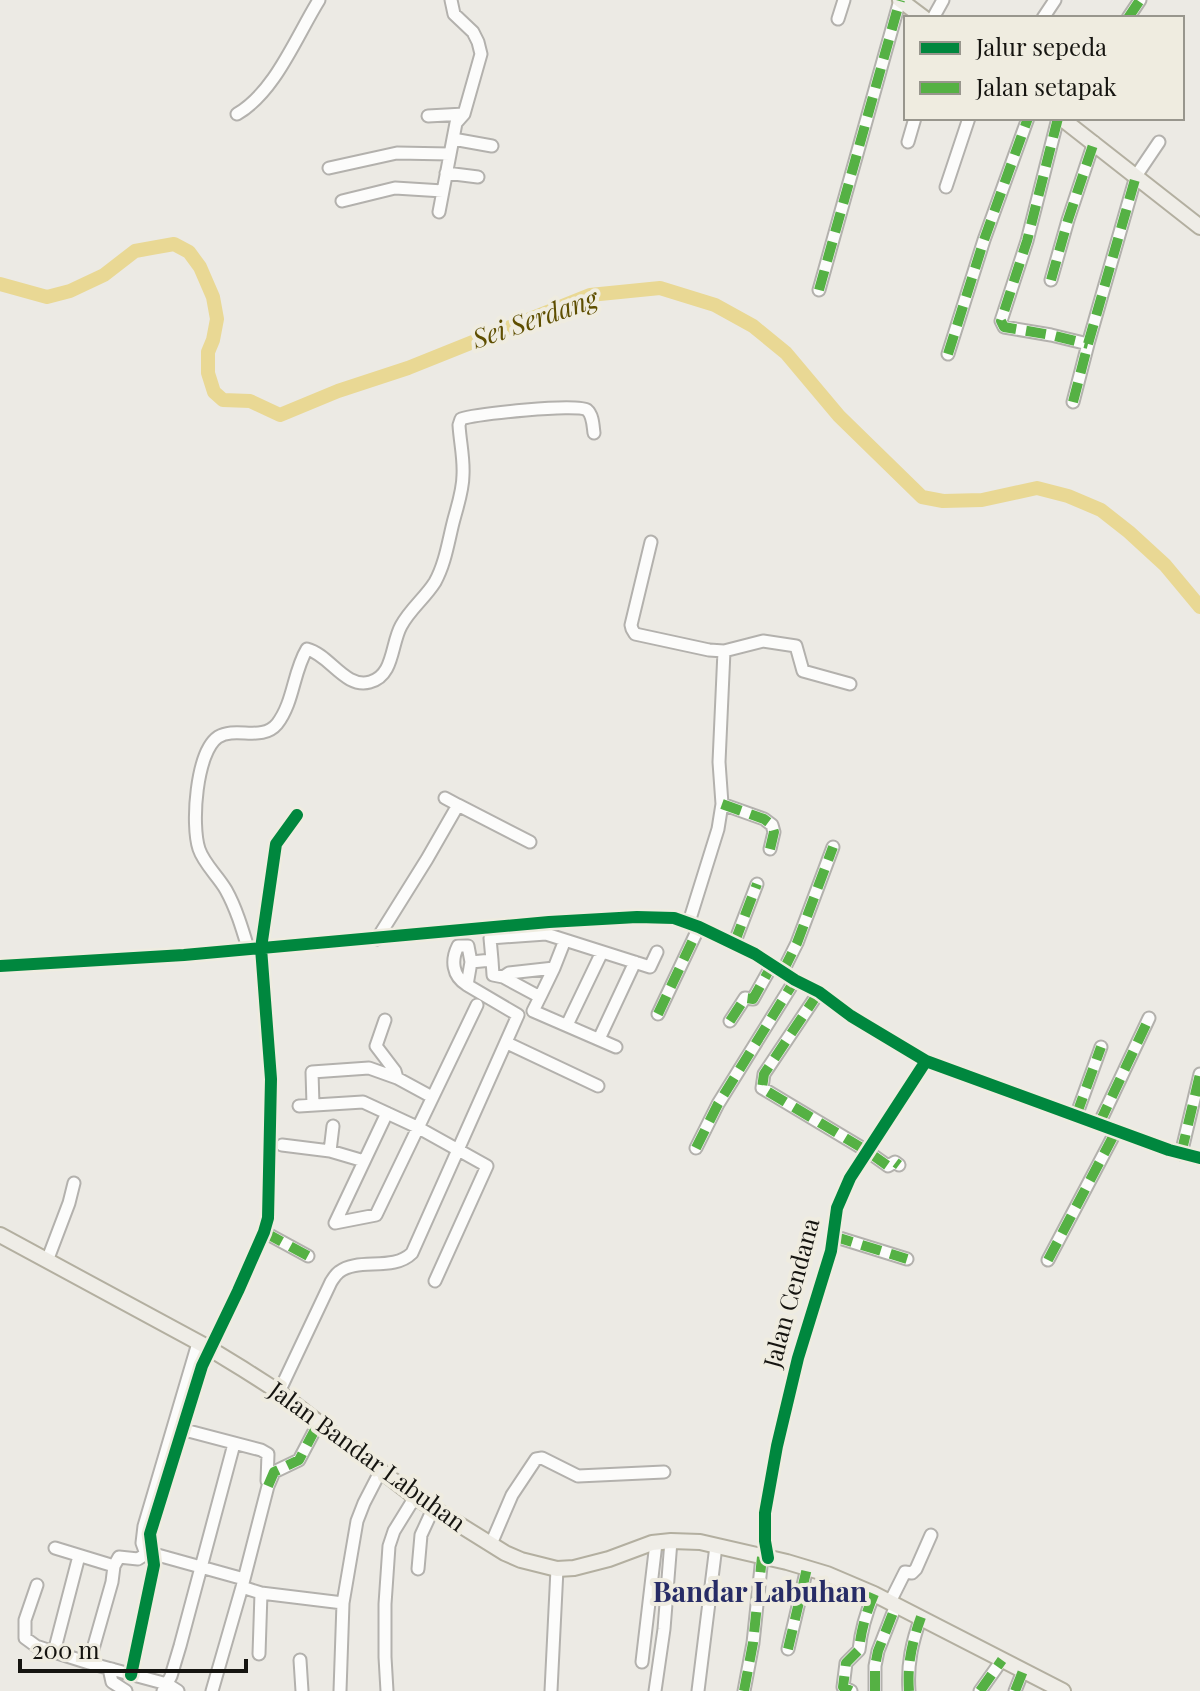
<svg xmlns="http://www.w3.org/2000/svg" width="1200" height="1691" font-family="'Playfair Display',serif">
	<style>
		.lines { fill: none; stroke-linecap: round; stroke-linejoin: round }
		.river { stroke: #e9d894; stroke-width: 14 }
		.minor-casing { stroke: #b3b1ad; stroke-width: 15 }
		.major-casing { stroke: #b3afa0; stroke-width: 18 }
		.minor { stroke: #fcfcfb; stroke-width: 11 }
		.major { stroke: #efede7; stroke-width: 14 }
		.quiet { stroke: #55b144; stroke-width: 10; stroke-dasharray: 20 10; stroke-linecap: butt }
		.cycleway-casing { stroke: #efece0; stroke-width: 17 }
		.cycleway { stroke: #00873e; stroke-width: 12 }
		.labels { text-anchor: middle; stroke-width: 8; stroke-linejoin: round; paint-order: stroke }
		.street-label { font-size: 24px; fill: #151410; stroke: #efece0 }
		.water-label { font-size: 26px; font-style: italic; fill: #5e4e00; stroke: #efece0 }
		.quarter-label { font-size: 28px; font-weight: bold; fill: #272c66; stroke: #efece0 }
	</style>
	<rect width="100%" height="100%" fill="#eceae4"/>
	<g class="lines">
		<path class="river" d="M0,284L47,297L70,291L104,275L135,251L174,244L189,252L200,267L213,297L217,319L213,340L208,352V373L214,392L223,400L250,401L280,415L338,391L408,368L590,295L660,288L715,305L753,326L786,353L839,416L922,497L943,501L982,500L1037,488L1068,496L1101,510L1129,532L1165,565L1200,607"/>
		<defs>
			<path id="minor" d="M933,18L943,0
				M1043,18L1055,0
				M1128,18L1140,0
				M838,19L844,0
				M237,114C275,92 296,37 319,0
				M428,116L464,114
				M1058,118L1027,241L1001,321L1004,327L1051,335L1088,344
				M453,139L492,146
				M908,142L915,118
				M329,168L397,153L450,154
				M446,173L478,177
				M946,187L969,118
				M342,201L395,188L443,191
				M439,212L456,123L464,114L481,54L478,42L473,32L454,14L451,0
				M1051,280L1068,220L1094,142
				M819,290L900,0
				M948,354L984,240L1028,118
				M1073,402L1088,344L1136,176L1159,142
				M651,542L631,625L632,629L635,634L709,650L724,651L763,641L796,646L803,671L850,684
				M445,798L458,805
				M722,804L764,819L772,825L774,832L770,849
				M689,922L718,829L722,804L719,762L724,651
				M377,939L427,859L458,805L530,842
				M734,944L757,884
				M248,948C242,928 236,908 226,890C218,876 204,864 199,849C191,825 196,752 218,737C236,726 262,742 277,724C294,702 293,672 307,649C330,655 345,689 370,682C394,676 391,644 401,626C410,609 425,598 435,582C445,564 448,543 453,523C457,507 463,491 463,475C464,458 460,442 459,425L461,419C476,414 577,403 587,410C593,415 593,426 594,433
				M492,960L493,975L503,977L509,973L554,968L565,940
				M471,962L492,960L490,938L546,934L650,967L657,952
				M0,966L184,955L549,922L637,917L674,918L699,927L755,954L795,980L819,992L851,1016L926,1061L1169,1150L1200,1158
				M783,971L797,943L833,847
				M503,977L540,997L554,968
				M819,992L764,1074L762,1088L867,1151L888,1166L895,1162L899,1165
				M540,997L533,1011L616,1047
				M658,1014L699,927
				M385,1020L376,1046L395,1071L397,1078
				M730,1021L745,998L753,999L772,965
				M567,1025L602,952
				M599,1039L635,962
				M507,1043L598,1086
				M313,1105L312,1072L369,1068L397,1078L432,1097
				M299,1106L363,1102L417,1127L487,1166L435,1281
				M1076,1116L1101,1047
				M1099,1124L1149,1018
				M282,1145L330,1151L364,1161
				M696,1148L718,1104L795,980
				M330,1151L333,1126
				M1181,1154L1200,1074
				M335,1223L376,1215L477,1005
				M335,1223L387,1113
				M264,1232L308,1256
				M833,1236L907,1259
				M1048,1260L1116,1131
				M47,1261L69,1203L74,1183
				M279,1392L331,1282C333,1279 335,1275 339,1272C358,1257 393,1272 412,1253L518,1015L467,985C452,976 451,960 458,946H468L471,962L467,985
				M177,1428L261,1450L268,1454L267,1481
				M491,1544L512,1495L536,1459L542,1458L578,1476L664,1472
				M55,1548L114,1566L112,1582L89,1663L167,1684L178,1691
				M146,1554L142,1543L144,1526L198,1343
				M79,1556L54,1652L89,1663
				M768,1558L765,1541V1513L777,1446L798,1358L831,1251L837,1208L850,1178L926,1061
				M114,1566L119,1557L138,1559L146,1554H154L244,1579
				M418,1569L421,1535L433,1509
				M37,1585L25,1620V1638L36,1646L54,1652
				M242,1587L261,1593L259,1654
				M261,1593L343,1603
				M890,1602L905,1572L912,1573L916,1569L931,1535
				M788,1649L807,1568
				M300,1660L302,1691
				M642,1662L656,1543
				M112,1669L110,1673L112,1682L126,1691
				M131,1675L154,1565L150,1534L202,1366L238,1291L264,1232L268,1218L271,1079L261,948L276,844L297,815
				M163,1691L171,1676L180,1646L234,1444
				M212,1691L242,1587L268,1486L274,1472L299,1460L319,1422
				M340,1691L343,1603L357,1521L364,1503L380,1472
				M387,1691L385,1657V1604L389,1546L394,1531L415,1497
				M551,1691L557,1569
				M655,1691L664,1629L671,1541
				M698,1691L716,1546
				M744,1691L753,1643L762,1557
				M851,1691L843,1687L846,1663L859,1650C861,1630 866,1613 874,1594
				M875,1691V1666L878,1651L896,1605
				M909,1691C907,1664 912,1642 921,1617
				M980,1691L1002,1660
				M1015,1691L1023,1671"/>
			<path id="major" d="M900,0L924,18
				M1061,118L1200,227
				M0,1235L207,1347L243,1369L279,1392L415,1497L505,1553L521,1560L557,1569L574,1568L609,1559L652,1543L671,1541L700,1542L787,1562L827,1574L874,1594L1063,1691"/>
		</defs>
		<use href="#minor" class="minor-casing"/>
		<use href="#major" class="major-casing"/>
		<use href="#minor" class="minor"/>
		<use href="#major" class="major"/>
		<path class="quiet" d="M1128,18L1140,0
			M1058,118L1027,241L1001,321L1004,327L1051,335L1088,344
			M1051,280L1068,220L1094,142
			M819,290L900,0
			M948,354L984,240L1028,118
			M1073,402L1088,344L1136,176
			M722,804L764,819L772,825L774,832L770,849
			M734,944L757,884
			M783,971L797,943L833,847
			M819,992L764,1074L762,1088L867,1151L888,1166L895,1162L899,1165
			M658,1014L699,927
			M730,1021L745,998L753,999L772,965
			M1076,1116L1101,1047
			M1099,1124L1149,1018
			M696,1148L718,1104L795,980
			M1181,1154L1200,1074
			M264,1232L308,1256
			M833,1236L907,1259
			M1048,1260L1116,1131
			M268,1486L274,1472L299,1460L319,1422
			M788,1649L807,1568
			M744,1691L753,1643L762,1557
			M851,1691L843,1687L846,1663L859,1650C861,1630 866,1613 874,1594
			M875,1691V1666L878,1651L896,1605
			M909,1691C907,1664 912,1642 921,1617
			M980,1691L1002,1660
			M1015,1691L1023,1671"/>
		<defs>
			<path id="cycleway" d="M0,966L184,955L549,922L637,917L674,918L699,927L755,954L795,980L819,992L851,1016L926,1061L1169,1150L1200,1158
				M768,1558L765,1541V1513L777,1446L798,1358L831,1251L837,1208L850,1178L926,1061
				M131,1675L154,1565L150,1534L202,1366L238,1291L264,1232L268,1218L271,1079L261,948L276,844L297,815"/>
		</defs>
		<use href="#cycleway" class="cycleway-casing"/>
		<use href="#cycleway" class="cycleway"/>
	</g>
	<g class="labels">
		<g class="street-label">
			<text transform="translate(792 1293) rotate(-75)" y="8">Jalan Cendana</text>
			<text transform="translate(367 1457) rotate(36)" y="8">Jalan Bandar Labuhan</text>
		</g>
		<g class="water-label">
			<text transform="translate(535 319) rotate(-19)" y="9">Sei Serdang</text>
		</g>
		<g class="quarter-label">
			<text x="760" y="1602">Bandar Labuhan</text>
		</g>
	</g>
	<rect x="904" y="16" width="280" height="104" fill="#efece0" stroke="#98968d" stroke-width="2"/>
	<rect x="920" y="42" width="40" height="12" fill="#00873e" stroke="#98968d" stroke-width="2"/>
	<text x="976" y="56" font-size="24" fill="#151410">Jalur sepeda</text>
	<rect x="920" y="82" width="40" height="12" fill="#55b144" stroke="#98968d" stroke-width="2"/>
	<text x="976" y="96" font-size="24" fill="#151410">Jalan setapak</text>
	<path d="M20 1659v12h226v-12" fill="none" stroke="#151410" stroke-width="4"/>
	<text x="32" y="1659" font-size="24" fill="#151410" stroke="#efece0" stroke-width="6" paint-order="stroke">200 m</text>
</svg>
